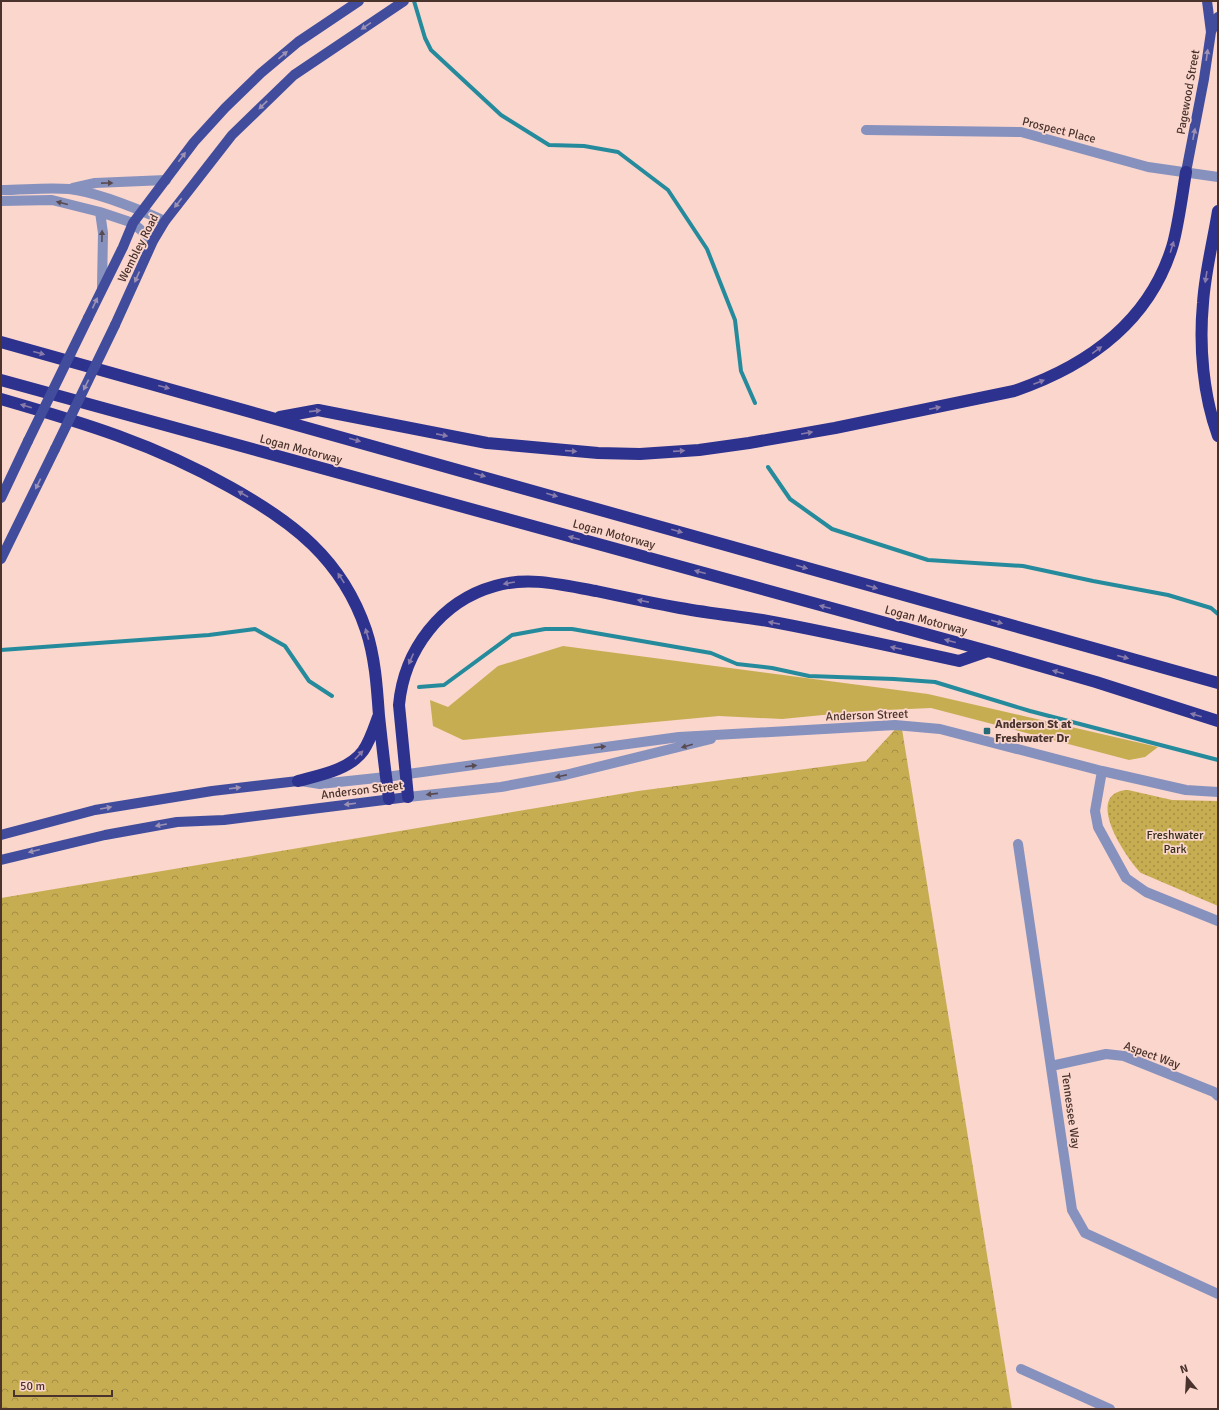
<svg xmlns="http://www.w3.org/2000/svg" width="1219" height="1410" font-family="Signika,sans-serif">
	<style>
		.grass { fill: #c7ad52 }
		.forest { fill: url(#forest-crowns) }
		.park { fill: url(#park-dots) }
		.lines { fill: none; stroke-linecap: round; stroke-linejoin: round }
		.stream { stroke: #258b9c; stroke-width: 4 }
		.minor { stroke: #8691be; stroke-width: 10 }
		.major { stroke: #414d9c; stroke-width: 10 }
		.highway { stroke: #2c328e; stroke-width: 12 }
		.major-bridge { stroke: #414d9c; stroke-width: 10 }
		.oneway { fill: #9e92b4 }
		.oneway2 { fill: #594a51 }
		.oneway3 { fill: #897caa }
		.poi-dot { fill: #246a79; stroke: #fad6cd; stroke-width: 1.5 }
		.labels { text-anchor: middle; stroke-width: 3.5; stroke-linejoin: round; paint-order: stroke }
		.street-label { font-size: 12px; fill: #4a332d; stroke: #fad6cd }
		.poi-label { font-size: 12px; font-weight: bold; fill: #4a332d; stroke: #fad6cd; text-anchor: start }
		.park-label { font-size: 12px; fill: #342e18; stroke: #fad6cd }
	</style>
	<defs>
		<pattern id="forest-crowns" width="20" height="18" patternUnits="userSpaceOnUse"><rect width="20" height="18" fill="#c7ad52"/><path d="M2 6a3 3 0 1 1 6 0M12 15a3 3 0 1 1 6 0" fill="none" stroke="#a48d44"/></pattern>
		<pattern id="park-dots" width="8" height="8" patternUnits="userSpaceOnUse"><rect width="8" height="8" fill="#c7ad52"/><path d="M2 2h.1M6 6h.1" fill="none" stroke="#a48d44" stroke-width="1.8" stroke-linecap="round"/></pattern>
	</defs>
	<rect width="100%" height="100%" fill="#fad6cd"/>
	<path class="grass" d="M563,646L928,694L1158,747L1145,757L1129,760L931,708L864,711L782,719L719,716L463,740L433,726L430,700L448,707L498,666Z"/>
	<path class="forest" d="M901,723L1012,1409H1V898L638,791L866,761Z"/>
	<path class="park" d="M1128,790L1172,800L1218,801V906L1141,873C1126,858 1082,792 1128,790Z"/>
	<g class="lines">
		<path class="stream" d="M414,1L425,38L431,50L501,115L549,145L584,146L618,152L668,190L707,249L735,320L741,371L755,403
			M768,467L790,499L832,529L878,544L928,560L1023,566L1093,581L1168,595L1211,608L1218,614
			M1,650L209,635L255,629L285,646L309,681L332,696
			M419,687L444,685L512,635L545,629H572L711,653L737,664L772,668L809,676L894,679L935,682L1030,711L1218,760"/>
		<path class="minor" d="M866,130L1021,132L1148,167L1218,177
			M73,188L95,183L166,180
			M1,190C23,190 47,187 69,189C97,192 138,209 165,221
			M1,201L52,200L100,212L133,223L153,241
			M100,212L103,233L102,288
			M1102,771L1095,811L1098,827L1126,878L1146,892L1218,921
			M301,781L320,784L386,777L679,737L895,725L940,729L1102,771L1186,790L1218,792
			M408,797L501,787L565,775L711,739
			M1018,844L1072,1210L1085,1233L1218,1294
			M1051,1066L1106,1054L1124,1056L1214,1092L1218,1096
			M1021,1369L1110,1409"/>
		<path class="major" d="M1207,1L1211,32
			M1186,172L1204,79L1211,32L1218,17
			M88,318L123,247L133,223L194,142L225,108L261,73L298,42L359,1
			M115,325L153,241L165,221L232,135L294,75L404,1
			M1,498L28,441
			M1,559L55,449
			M1,835L95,810L212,791L298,781
			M1,860L105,835L177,822L224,820L408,797"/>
		<path class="highway" d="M1218,211C1213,242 1205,272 1203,303C1199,346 1203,395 1218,436
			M1,342C407,454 812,572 1218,683
			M1,380L988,651L1096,682L1218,721
			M1,399C84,423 154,444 230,487C293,522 342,559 366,630C375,657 377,687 379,716C382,744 385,771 389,799
			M280,417L318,410L487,443L598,453L640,454L699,450L749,443L835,428L1014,391C1087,366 1150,322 1173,244C1179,221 1182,196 1186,172
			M298,781C320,775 349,770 363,751C370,741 374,728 378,717
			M408,797L399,705C404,650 441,601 495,586C529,576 562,585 596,591C624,597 652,603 680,608C708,613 735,616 762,620C828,632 894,647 959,661L988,651"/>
		<path class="major-bridge" d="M28,441L88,318
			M55,449L115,325"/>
	</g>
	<defs><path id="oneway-solid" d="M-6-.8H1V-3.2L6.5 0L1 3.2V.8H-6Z"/></defs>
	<g class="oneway">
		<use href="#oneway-solid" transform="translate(366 26) rotate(146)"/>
		<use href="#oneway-solid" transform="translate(283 55) rotate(-40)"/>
		<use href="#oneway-solid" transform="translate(1207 55) rotate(-82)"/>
		<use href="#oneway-solid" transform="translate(263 105) rotate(136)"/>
		<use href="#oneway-solid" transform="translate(1194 134) rotate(-79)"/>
		<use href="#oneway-solid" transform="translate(182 157) rotate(-53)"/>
		<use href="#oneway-solid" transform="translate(178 203) rotate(128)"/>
		<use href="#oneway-solid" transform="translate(137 277) rotate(114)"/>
		<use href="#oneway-solid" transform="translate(95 303) rotate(-65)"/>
		<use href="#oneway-solid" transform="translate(86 385) rotate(116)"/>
		<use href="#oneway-solid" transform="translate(38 484) rotate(116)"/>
		<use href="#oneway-solid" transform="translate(235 788) rotate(-7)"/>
		<use href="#oneway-solid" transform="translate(350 804) rotate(173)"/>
		<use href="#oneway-solid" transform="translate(106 808) rotate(-10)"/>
		<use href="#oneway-solid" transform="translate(161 825) rotate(170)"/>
		<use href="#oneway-solid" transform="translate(34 851) rotate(166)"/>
	</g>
	<g class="oneway2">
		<use href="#oneway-solid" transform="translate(107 183) rotate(-1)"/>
		<use href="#oneway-solid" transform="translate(62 203) rotate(-166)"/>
		<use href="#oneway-solid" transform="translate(102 236) rotate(-89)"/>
		<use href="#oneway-solid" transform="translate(687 746) rotate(164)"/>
		<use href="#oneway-solid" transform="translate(600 747) rotate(-7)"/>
		<use href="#oneway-solid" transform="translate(471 766) rotate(-7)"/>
		<use href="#oneway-solid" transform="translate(561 776) rotate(169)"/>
		<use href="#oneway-solid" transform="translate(432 794) rotate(174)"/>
	</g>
	<g class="oneway3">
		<use href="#oneway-solid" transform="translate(1172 247) rotate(-73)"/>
		<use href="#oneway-solid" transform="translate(1206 277) rotate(99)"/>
		<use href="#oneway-solid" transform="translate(1097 350) rotate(-36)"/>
		<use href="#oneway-solid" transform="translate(39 353) rotate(15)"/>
		<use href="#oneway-solid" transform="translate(1039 382) rotate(-21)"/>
		<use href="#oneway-solid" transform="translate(164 387) rotate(15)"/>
		<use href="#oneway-solid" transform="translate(26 406) rotate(-164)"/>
		<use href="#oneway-solid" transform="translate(935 408) rotate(-12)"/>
		<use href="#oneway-solid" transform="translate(315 411) rotate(-6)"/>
		<use href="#oneway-solid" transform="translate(807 433) rotate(-10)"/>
		<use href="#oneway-solid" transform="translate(442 435) rotate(11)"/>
		<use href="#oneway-solid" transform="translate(355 440) rotate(16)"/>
		<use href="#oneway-solid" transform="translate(571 451) rotate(4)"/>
		<use href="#oneway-solid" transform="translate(679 451) rotate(-4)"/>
		<use href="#oneway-solid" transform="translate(480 475) rotate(16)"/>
		<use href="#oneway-solid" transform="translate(243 494) rotate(-150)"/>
		<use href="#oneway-solid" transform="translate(552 495) rotate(16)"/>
		<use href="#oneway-solid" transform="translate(677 531) rotate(16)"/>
		<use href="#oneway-solid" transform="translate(574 538) rotate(-165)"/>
		<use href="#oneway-solid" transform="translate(802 567) rotate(16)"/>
		<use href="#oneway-solid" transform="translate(700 572) rotate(-165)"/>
		<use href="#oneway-solid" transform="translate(341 578) rotate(-123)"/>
		<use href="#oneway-solid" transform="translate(509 583) rotate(170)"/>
		<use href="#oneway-solid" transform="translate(872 587) rotate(16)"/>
		<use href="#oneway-solid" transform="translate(643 601) rotate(-169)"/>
		<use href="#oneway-solid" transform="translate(825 607) rotate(-165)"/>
		<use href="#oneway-solid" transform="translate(997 622) rotate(16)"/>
		<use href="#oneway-solid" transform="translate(774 623) rotate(-169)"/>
		<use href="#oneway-solid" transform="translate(367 634) rotate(-106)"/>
		<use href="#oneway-solid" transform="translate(950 641) rotate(-165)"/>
		<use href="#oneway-solid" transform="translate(896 648) rotate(-168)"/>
		<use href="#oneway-solid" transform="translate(1123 657) rotate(15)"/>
		<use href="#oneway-solid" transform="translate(411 659) rotate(114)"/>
		<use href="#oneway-solid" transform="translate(1058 672) rotate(-164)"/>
		<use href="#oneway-solid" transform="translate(1196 715) rotate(-164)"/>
		<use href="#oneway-solid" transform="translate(359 755) rotate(-46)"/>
	</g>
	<rect class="poi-dot" x="983" y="727" width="8" height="8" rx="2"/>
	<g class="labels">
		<g class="street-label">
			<text transform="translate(1188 92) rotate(-80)" y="4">Pagewood Street</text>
			<text transform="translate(1059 130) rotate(14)" y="4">Prospect Place</text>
			<text transform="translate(138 248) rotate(-63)" y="4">Wembley Road</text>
			<text transform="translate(301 449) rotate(15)" y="4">Logan Motorway</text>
			<text transform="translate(614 534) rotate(15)" y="4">Logan Motorway</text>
			<text transform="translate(926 620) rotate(15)" y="4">Logan Motorway</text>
			<text transform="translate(867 715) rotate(-2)" y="4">Anderson Street</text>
			<text transform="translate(362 790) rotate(-7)" y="4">Anderson Street</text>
			<text transform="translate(1152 1055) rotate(20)" y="4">Aspect Way</text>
			<text transform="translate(1071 1111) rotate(82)" y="4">Tennessee Way</text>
		</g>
		<g class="poi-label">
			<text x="995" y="728">Anderson St at<tspan x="995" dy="14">Freshwater Dr</tspan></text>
		</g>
		<g class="park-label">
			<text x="1175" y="839">Freshwater<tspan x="1175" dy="14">Park</tspan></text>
		</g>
	</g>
	<rect width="1219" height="1410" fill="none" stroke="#4a332d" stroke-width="4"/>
	<g transform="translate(1187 1378) rotate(342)" stroke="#fad6cd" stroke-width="3" paint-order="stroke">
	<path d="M0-3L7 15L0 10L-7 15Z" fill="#4a332d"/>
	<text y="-6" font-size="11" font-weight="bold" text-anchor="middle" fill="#4a332d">N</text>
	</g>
	<path d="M14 1390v6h98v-6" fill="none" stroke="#4a332d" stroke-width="2"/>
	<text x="20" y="1390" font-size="12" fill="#4a332d" stroke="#fad6cd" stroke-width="3" paint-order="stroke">50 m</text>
</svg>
